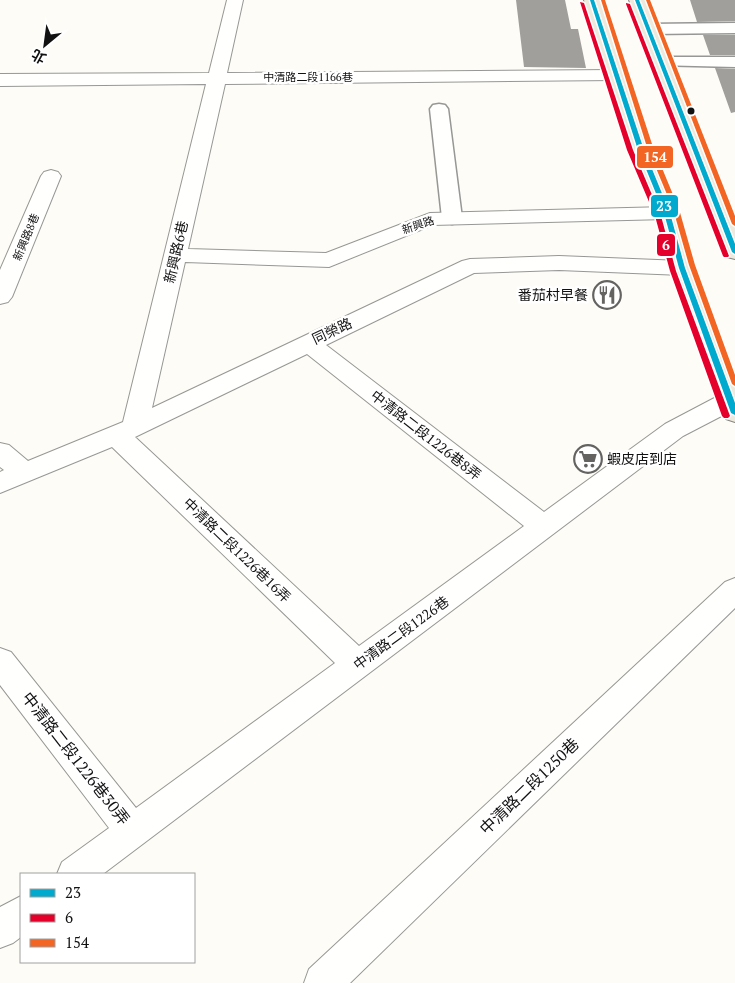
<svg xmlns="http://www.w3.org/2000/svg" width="735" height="983" font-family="'PT Serif','Noto Sans TC',serif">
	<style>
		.building { fill: #a19f9c }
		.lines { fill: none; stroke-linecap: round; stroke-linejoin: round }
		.service-casing { stroke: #979795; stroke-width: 3 }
		.minor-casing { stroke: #979795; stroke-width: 2 }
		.primary-casing { stroke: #858482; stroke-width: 2 }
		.service { fill: #fffffe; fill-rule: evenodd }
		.minor { fill: #fffffe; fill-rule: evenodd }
		.primary { fill: #ede9dc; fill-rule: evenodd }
		.bus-1-casing { stroke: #fff; stroke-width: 3 }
		.bus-2-casing { stroke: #fff; stroke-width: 3 }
		.bus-3-casing { stroke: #fff; stroke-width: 3 }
		.bus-1 { fill: #00a9ce; fill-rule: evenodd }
		.bus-2 { fill: #e4002b; fill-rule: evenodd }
		.bus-3 { fill: #f26522; fill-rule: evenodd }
		.bus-dot { fill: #111; stroke: #fff; stroke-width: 2 }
		.labels { text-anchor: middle; stroke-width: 5; stroke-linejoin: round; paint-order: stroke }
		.far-street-label { font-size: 11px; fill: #111; stroke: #fff }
		.street-label { font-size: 14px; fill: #111; stroke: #fff }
		.poi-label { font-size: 14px; fill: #111; stroke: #fff; text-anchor: end }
		.near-street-label { font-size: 16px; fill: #111; stroke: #fff }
		.line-badge { stroke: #fff; stroke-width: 2 }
		.badge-label { font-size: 14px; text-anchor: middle; font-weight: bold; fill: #fff }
	</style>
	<rect width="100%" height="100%" fill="#fdfcf7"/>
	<path class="building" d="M516,0H565L571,29H578L586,68L524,67Z
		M690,0H735V21L697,22Z
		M703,35H735V55H710Z
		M715,68L735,69V112L731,113Z"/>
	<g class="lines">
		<defs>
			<path id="service" d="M735,23V33L649,34L643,32L641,29L643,26L649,24Z
				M661,57H735V67L655,65L653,62L655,59Z
				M439,104L445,105L448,109L462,218L459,222L452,224L445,222L442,218L430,109L433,105Z"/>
			<path id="minor" d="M227,0H243L227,73L616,70L622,71L625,75L622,79L616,80L225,84L188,249L326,253L430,213L667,207L675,208L678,213L675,218L667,219L433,225L329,267L185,262L152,408L462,261L470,259L559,256L682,261L690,263L693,268L690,273L682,275L559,270L474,273L326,345L544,512L665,424L722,394L731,391L735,392V409L683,436L103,874H57L62,862L109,828L0,685V648L11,652L136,808L335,663L112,447L0,493V472L4,470L0,467V443L9,445L28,461L123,422L206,84L0,86V74L209,73ZM307,354L524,526L359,646L135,437Z
				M51,170L58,172L61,176L12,297L8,302L0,304V270L41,176L44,172Z
				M735,578V608L350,983H304L309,969L725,582Z
				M21,896V937L13,943L0,948V907Z"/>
			<path id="primary" d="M584,0H600L650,147L678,213L693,268L735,379V422L726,419L722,413L671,268L656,213L630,147Z
				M629,0H645L735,224V259L727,257L724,252Z"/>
		</defs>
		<use href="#service" class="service-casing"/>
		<use href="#minor" class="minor-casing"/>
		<use href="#primary" class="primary-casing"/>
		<use href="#service" class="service"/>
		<use href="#minor" class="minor"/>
		<use href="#primary" class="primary"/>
		<defs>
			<path id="bus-1" d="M590,0H594L643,147L670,213L685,268L735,403V415L731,413L679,268L664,213L637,147Z
				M635,0H639L735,244V254L732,252Z"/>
			<path id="bus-2" d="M580,2L584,3L633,150L661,216L676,271L730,416L728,418H724L722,416L670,271L655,216L627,150Z
				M626,3L630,4L729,256L728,257H724L723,256L626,4Z"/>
			<path id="bus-3" d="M601,0H605L652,144L679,209L695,265L735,375V386L732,384L689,265L673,209L646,144Z
				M646,0H650L735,216V226L732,224Z"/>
		</defs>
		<use href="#bus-1" class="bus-1-casing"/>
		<use href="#bus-2" class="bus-2-casing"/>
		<use href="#bus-3" class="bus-3-casing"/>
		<use href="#bus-1" class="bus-1"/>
		<use href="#bus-2" class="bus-2"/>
		<use href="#bus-3" class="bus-3"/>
	</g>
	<defs>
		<symbol id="restaurant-ring" viewBox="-11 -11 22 22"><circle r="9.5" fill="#fff" stroke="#646362" stroke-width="1.5"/><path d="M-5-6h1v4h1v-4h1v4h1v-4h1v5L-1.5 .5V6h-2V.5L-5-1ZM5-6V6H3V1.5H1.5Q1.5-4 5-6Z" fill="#646362"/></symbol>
		<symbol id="supermarket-ring" viewBox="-11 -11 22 22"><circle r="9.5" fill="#fff" stroke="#646362" stroke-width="1.5"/><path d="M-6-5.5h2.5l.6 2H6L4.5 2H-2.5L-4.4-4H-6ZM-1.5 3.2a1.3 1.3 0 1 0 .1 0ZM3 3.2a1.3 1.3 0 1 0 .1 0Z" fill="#646362"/></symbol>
	</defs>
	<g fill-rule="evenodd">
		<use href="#restaurant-ring" x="591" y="279" width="32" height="32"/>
		<use href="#supermarket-ring" x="572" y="443" width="32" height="32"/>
	</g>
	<circle class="bus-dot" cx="691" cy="111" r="4.5"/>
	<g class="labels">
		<g class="far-street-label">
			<text x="308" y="81">中清路二段1166巷</text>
			<text transform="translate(418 225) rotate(-18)" y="4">新興路</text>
			<text transform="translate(26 237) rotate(-67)" y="4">新興路8巷</text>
		</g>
		<g class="street-label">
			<text transform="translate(176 252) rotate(-77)" y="5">新興路6巷</text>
			<text transform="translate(332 331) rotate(-25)" y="5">同榮路</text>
			<text transform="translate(426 435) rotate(38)" y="5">中清路二段1226巷8弄</text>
			<text transform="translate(237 550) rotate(44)" y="5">中清路二段1226巷16弄</text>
			<text transform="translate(401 633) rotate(-36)" y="5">中清路二段1226巷</text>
		</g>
		<g class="poi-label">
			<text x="588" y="300">番茄村早餐</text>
			<text x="607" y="464" text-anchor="start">蝦皮店到店</text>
		</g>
		<g class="near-street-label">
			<text transform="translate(76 758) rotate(52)" y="6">中清路二段1226巷30弄</text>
			<text transform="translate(529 786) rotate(-44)" y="6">中清路二段1250巷</text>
		</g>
	</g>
	<g class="line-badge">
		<rect x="636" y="145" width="38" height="24" rx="5" fill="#f26522"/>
		<rect x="650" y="194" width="29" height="24" rx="5" fill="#00a9ce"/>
		<rect x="656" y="233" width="20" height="24" rx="5" fill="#e4002b"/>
	</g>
	<g class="badge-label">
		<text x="655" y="162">154</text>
		<text x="664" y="211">23</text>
		<text x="666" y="250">6</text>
	</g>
	<rect x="20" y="873" width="175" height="90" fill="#ffffff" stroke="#a0a0a0"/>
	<rect x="30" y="889" width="25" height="8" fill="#00a9ce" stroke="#a0a0a0"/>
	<text x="65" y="898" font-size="15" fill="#111111">23</text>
	<rect x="30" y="914" width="25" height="8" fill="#e4002b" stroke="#a0a0a0"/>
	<text x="65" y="923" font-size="15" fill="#111111">6</text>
	<rect x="30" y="939" width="25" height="8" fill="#f26522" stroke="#a0a0a0"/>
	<text x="65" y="948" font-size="15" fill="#111111">154</text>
	<g transform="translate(45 45) rotate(209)" stroke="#ffffff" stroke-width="4" paint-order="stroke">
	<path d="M0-4L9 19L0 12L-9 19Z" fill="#111111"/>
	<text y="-8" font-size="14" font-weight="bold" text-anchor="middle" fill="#111111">北</text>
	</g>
</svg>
